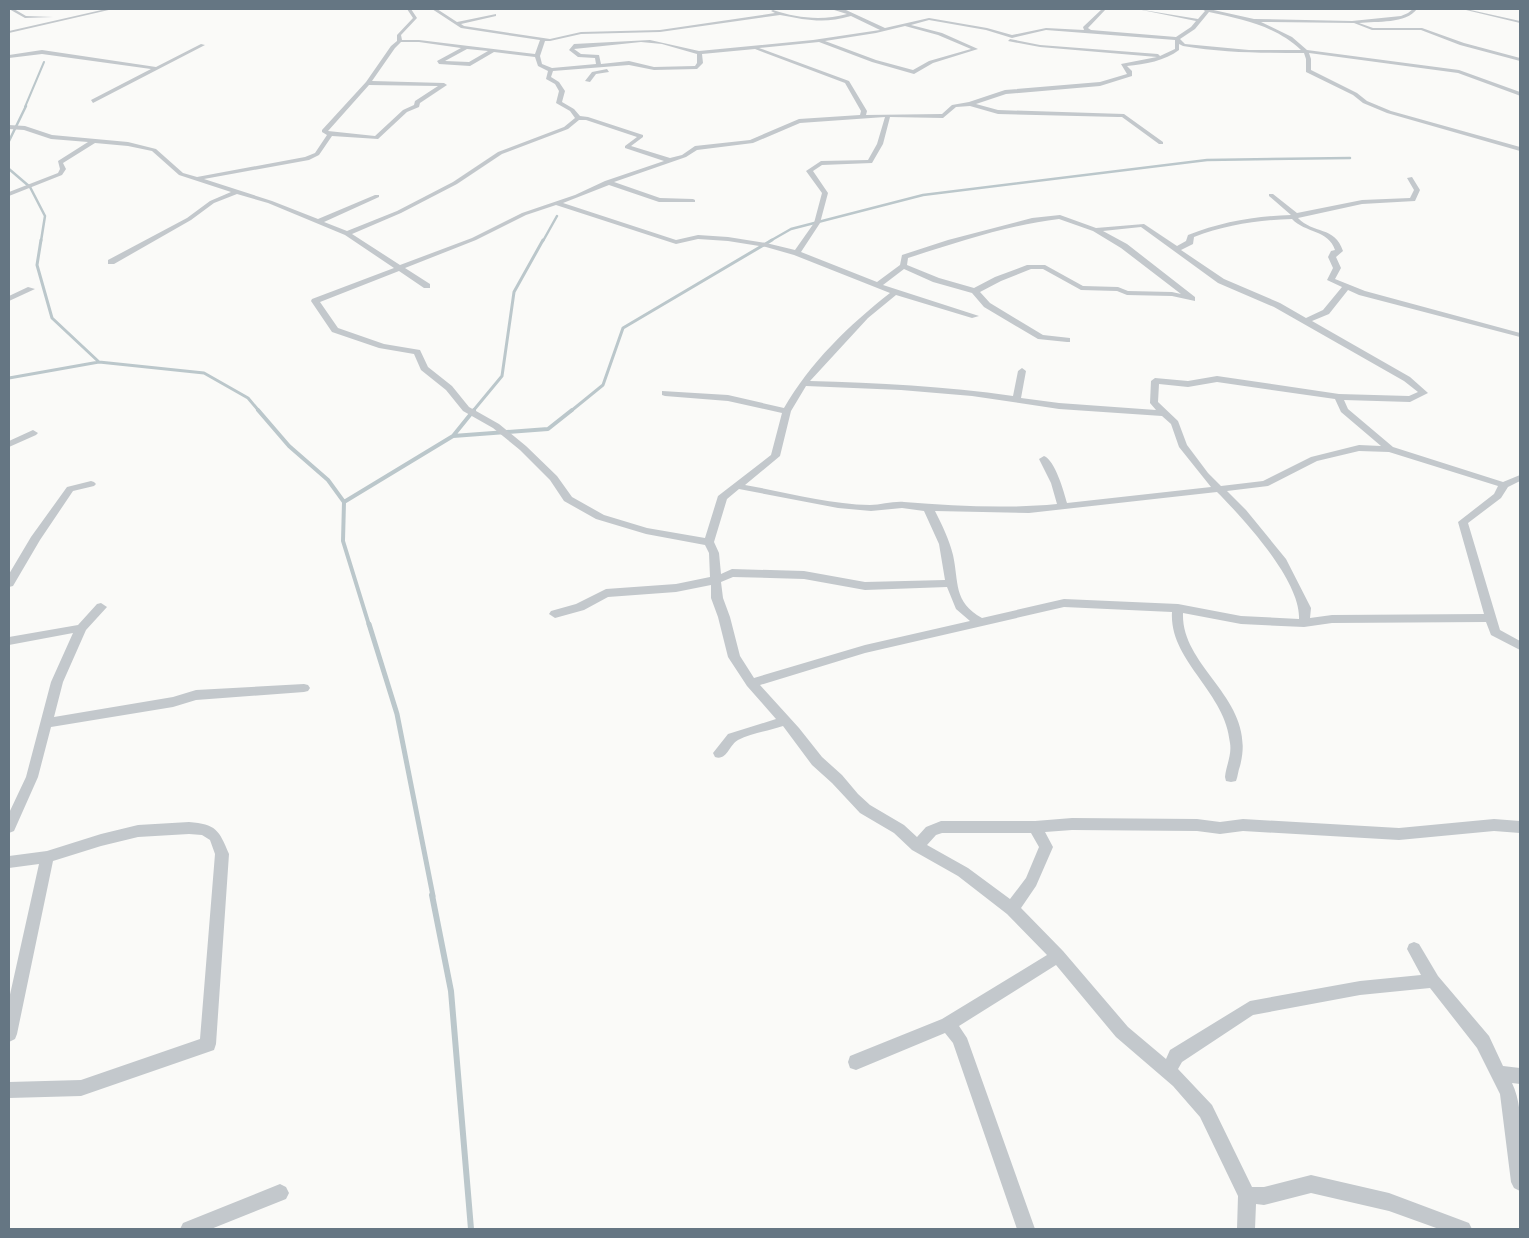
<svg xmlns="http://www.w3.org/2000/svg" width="1529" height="1238" font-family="'DejaVu Sans',sans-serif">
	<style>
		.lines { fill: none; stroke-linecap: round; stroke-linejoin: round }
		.stream-far5 { stroke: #bbc7cb; stroke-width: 2 }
		.stream-far4 { stroke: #bbc7cb; stroke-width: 2.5 }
		.stream-far3 { stroke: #bbc7cb; stroke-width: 3 }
		.stream-far2 { stroke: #bbc7cb; stroke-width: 4 }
		.stream-far1 { stroke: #bbc7cb; stroke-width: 5 }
		.stream { stroke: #bbc7cb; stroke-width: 6 }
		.minor { fill: #c3c8cc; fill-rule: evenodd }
	</style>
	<rect width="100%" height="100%" fill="#fafaf8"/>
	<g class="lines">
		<path class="stream-far5" d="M25,107L44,62"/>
		<path class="stream-far4" d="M9,141L26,106
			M9,169L30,187L45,216L41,241
			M543,241L557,216
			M770,241L791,229L923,195L1207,160L1350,158"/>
		<path class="stream-far3" d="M41,240L37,265L52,318L99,362L204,373L248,398L259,411
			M9,378L99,362
			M473,411L502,376L514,292L543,240
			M571,411L603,385L623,328L772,240"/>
		<path class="stream-far2" d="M258,410L289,446L328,480L344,502
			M453,436L548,429L572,410
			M369,625L343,541L344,502L453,436L474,410"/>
		<path class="stream-far1" d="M369,624L397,714L433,896"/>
		<path class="stream" d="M432,895L451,991L471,1229"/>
		<path class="minor" d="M9,9H14L26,16L53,17L25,18Z
			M106,9H113L9,33V31Z
			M407,9H411L417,18L401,35L402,40H419L535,54L540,40L461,28L432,9H437L457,22L496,14V16L461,24L464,26L550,39L581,32L660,30L775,13L771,11L773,10C797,18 822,21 847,14L831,9L846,10L885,28L929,18L987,28L1012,35L1046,28L1084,30L1083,27L1102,9H1106L1088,28L1091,30L1176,37L1191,27L1196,21L1137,9L1198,19L1205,11L1202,9H1209L1254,19L1352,21L1401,16L1408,13L1413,9H1417C1406,24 1377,21 1359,23L1373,28H1422L1464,43L1520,58V61L1460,45L1421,30H1372L1354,23L1261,22L1292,37L1307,50L1459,70L1520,92V96L1518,95L1458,73L1309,53L1311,59V70L1357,93L1367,101L1391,111L1520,147V151L1387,113L1363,103L1353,95L1306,72V59L1304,53C1263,53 1224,53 1183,46L1179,44V50C1165,61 1145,64 1127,66L1132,71V76L1100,86L1006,94L976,104L998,110L1124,114L1163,142V144H1159L1122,117H1118L998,114L970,106L956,107L943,118L890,117L883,144L872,163L822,165L813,171L828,193L820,223L801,252L877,282L900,265L902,255L948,240L1032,218L1060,215L1096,228L1144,224L1177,246L1186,241L1188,235C1221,222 1255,216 1291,215L1269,196V194H1273L1297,213L1362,200L1410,198L1414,190L1407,178L1412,177L1420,190L1415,201L1362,204L1298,218C1313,234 1335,226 1343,251L1336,257L1341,268L1335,279L1365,291L1520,333V337L1359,295L1348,290L1329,314L1312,321L1410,377L1428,393L1410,402L1344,400L1348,409L1393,447L1503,482L1520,475V481L1508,487L1501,498L1468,523L1500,630L1520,641V650L1491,635L1486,622L1332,623L1304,627L1241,624L1183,613C1181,669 1258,699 1240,766C1238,771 1238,776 1236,781L1231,782L1226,781L1225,777C1226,766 1232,755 1230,743C1226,692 1169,661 1172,612L1064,607L865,653L760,685L799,728L822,757L842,775L858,794L870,805L904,825L917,837L926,827L941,821H1035L1072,818L1197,819L1220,822L1243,819L1399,828L1494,819L1520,821V833L1494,831L1399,840L1243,831L1220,834L1197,831L1072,830L1045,832L1053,847L1036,886L1021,908L1063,951L1128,1027L1166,1059L1170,1050L1250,1001L1360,981L1421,975L1407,949L1409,944L1414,942L1419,944L1438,976L1489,1036L1503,1066L1520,1068V1084L1512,1083C1526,1112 1520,1159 1520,1191L1514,1188L1511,1182L1500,1094L1477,1048L1430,988L1360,995L1253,1015L1182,1062L1178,1069L1212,1105L1252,1187H1264L1311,1175L1389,1193L1469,1223L1472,1229H1439L1389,1211L1311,1193L1264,1205L1256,1204L1255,1229H1237L1238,1196L1200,1117L1173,1086L1116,1037L1056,965L959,1026L967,1038L1035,1229H1017L953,1043L945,1033L856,1070L850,1068L848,1062L850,1056L942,1019L1047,955L1007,914L958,876L912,850L894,833L860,813L832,783L812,765L783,726C769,731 751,733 738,740C729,745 727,761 715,757L713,753L728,734L776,719L747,686L728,657L718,617L711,598V585L676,592L608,597L584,610L555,618L549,614L551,611L576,604L606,589L676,584L710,577L709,553L705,545L646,534L596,519L564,501L550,480L520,450L493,428L463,411L446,390L421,370L414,354L379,348L332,332L311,301L312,299L394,268L345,235L268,203L237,194L214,203L191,220L114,264H108V260L187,218L210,201L231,192L179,175L152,151L128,146L95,143L63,163L66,169L62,175L9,196V192L58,173L60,169L58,161L88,142L51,139L24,130L9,129V125L25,126L52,135L128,142L156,149L183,173L197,177L305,157L315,153L327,135L322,132V130L366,82L391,46L397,41V35L413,18ZM1209,12C1242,19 1276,26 1301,50H1249L1185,44L1180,39L1195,29ZM780,15C807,20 824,24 851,16L880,30L813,40L699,51L650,40L574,44L569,50L578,57L595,58L596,64L552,68L542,64L540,56L545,41H550L581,34L660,32ZM929,20L986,30L1012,38L1046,30L1175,40V49L1160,56L1158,54L1040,45L1010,39L1008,41L1040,47L1157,57L1121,64L1127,74L1100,82L1005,90L969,102L952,105L942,114L866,115L867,111L849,81L759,48L819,42L872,62L914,74L933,63L978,49L942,33L911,25ZM905,26L938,35L971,49L929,61L913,70L876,60L825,41L876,33ZM401,42H419L461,48L437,61L439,64L470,66L494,52L535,57L538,66L548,71L546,79L555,84L559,91L556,103L570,111L575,118L564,127L498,152L453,182L397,211L347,231L324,222L379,197V195H375L318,219L272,201L204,179L309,160L319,155L332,136L378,139L407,112L419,107L420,103L447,85L444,83L372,81L395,48ZM641,42L662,44L697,54V63L695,66L654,67L629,61L601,64L599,55L581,54L574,49ZM467,49L488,51L469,62L445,61ZM755,49L845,83L861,111L860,115L799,119L750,140L695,146L682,155L670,158L631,146L643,137V135L588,117L580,116L574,109L562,102L565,91L559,82L551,77L553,71L629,65L654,70L697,69L703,63L702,54ZM369,85L438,86L415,101L414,105L403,110L375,136L328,131ZM885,117L877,144L868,160L821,161L806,171L822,193L814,223L795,250L766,243L728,237L698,235L676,240L563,203L609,185L659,202H695V200L693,199L660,198L614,182L686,157L697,150L753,143L800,123ZM579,120H586L637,137L625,146V148L664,161L605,181L575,195L522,213L472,238L400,265L352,234L401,213L457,184L502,154L568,129ZM556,205L676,244L698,239L728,241L766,247L794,255L890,293C849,325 810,363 784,408L728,395L662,391V395L665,396L728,401L782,413L771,455L718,496L705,538L647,528L604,515L572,497L557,476L526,446L499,424L469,407L452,386L428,367L420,350L384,344L338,328L320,302L399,271L424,288H430V284L405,268L476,240L526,215ZM1059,219L1093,231L1121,248L1181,294L1172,292L1128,291L1118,287L1083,286L1045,265H1027L995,277L974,288L939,278L907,265L908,258C958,242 1008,225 1059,219ZM1292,219C1305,233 1329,230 1335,250L1331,251L1328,257L1333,268L1327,280L1342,287L1323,310L1306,318L1280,303L1224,279L1181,250L1193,244L1194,237C1225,225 1258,220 1292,219ZM1141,227L1218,283L1274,307L1404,381L1418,392L1409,396L1339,394L1217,376L1188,381L1155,378L1151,381L1150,403L1156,410L1059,403L1021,398L1026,371L1022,368L1018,371L1013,396C945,386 878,383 810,381L868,318L896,295L972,318L979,316L883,285L904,269L933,282L972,293L984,307L1038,339L1067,342H1070V338L1043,335L990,303L980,292L1001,281L1031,269H1043L1081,290L1117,291L1127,295L1172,296L1195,301V297L1127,244L1103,231ZM1217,382L1335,399L1341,412L1381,446L1359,445L1311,457L1263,481L1221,486L1208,473L1187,445L1178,421L1158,402L1159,384L1188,387ZM806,386L901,390L972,396L1059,409L1162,416L1171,424L1179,447L1211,487L1067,503C1064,492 1055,460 1044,456L1039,459L1051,483L1057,504C1007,509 955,506 904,502C893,501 881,505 870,505C828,504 786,492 745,485L780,456L791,411ZM1359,451L1389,452L1498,486L1494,494L1458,522L1484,614L1332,615L1310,618L1311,608L1286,559L1246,510L1227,491L1268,486L1317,461ZM739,489L838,508L871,511L902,508L924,511L939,544L945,580L865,582L804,571L732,569L721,574L719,553L714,542L727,499ZM1217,492C1243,518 1301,581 1299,619L1241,616L1178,604L1064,599L982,618C953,602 959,582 953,555C949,539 942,525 935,511L1029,513ZM733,577L804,579L865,590L947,587L956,609L970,621L865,645L754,678L740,656L730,617L723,598L721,582ZM942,833H1031L1039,847L1026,878L1010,899L968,868L927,845L936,835Z
			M1466,9L1520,21V23L1466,10Z
			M201,44L205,45L93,103L91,100L151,69L42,54L9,58V55L42,50L156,67Z
			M607,69L609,72L596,74L590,82L585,81L592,72Z
			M28,287L35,289L9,301V296Z
			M33,430L38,433L36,435L9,447V441Z
			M91,481L94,482L96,484L94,486L73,491L40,540L13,586L9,587V574L31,537L67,487Z
			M101,603L107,607L86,630L63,682L54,717L173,697L196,690L304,684L308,685L310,688L308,691L304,692L196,700L173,707L51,727L38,777L14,831L9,833V813L26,777L51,682L73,633L9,645V637L78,625L97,604Z
			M189,822C216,824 219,830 229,854L216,1044L214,1050L81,1096L9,1098V1082L81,1080L200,1039L215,854L210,840L202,835L189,834L138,837L101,846L53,861L17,1034L15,1039L9,1042V999L39,864L9,868V856L47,851L101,834L138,825Z
			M280,1184L286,1187L289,1193L286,1199L211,1229H180L183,1223Z"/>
	</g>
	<rect width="1529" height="1238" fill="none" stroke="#657683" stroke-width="20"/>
</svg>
